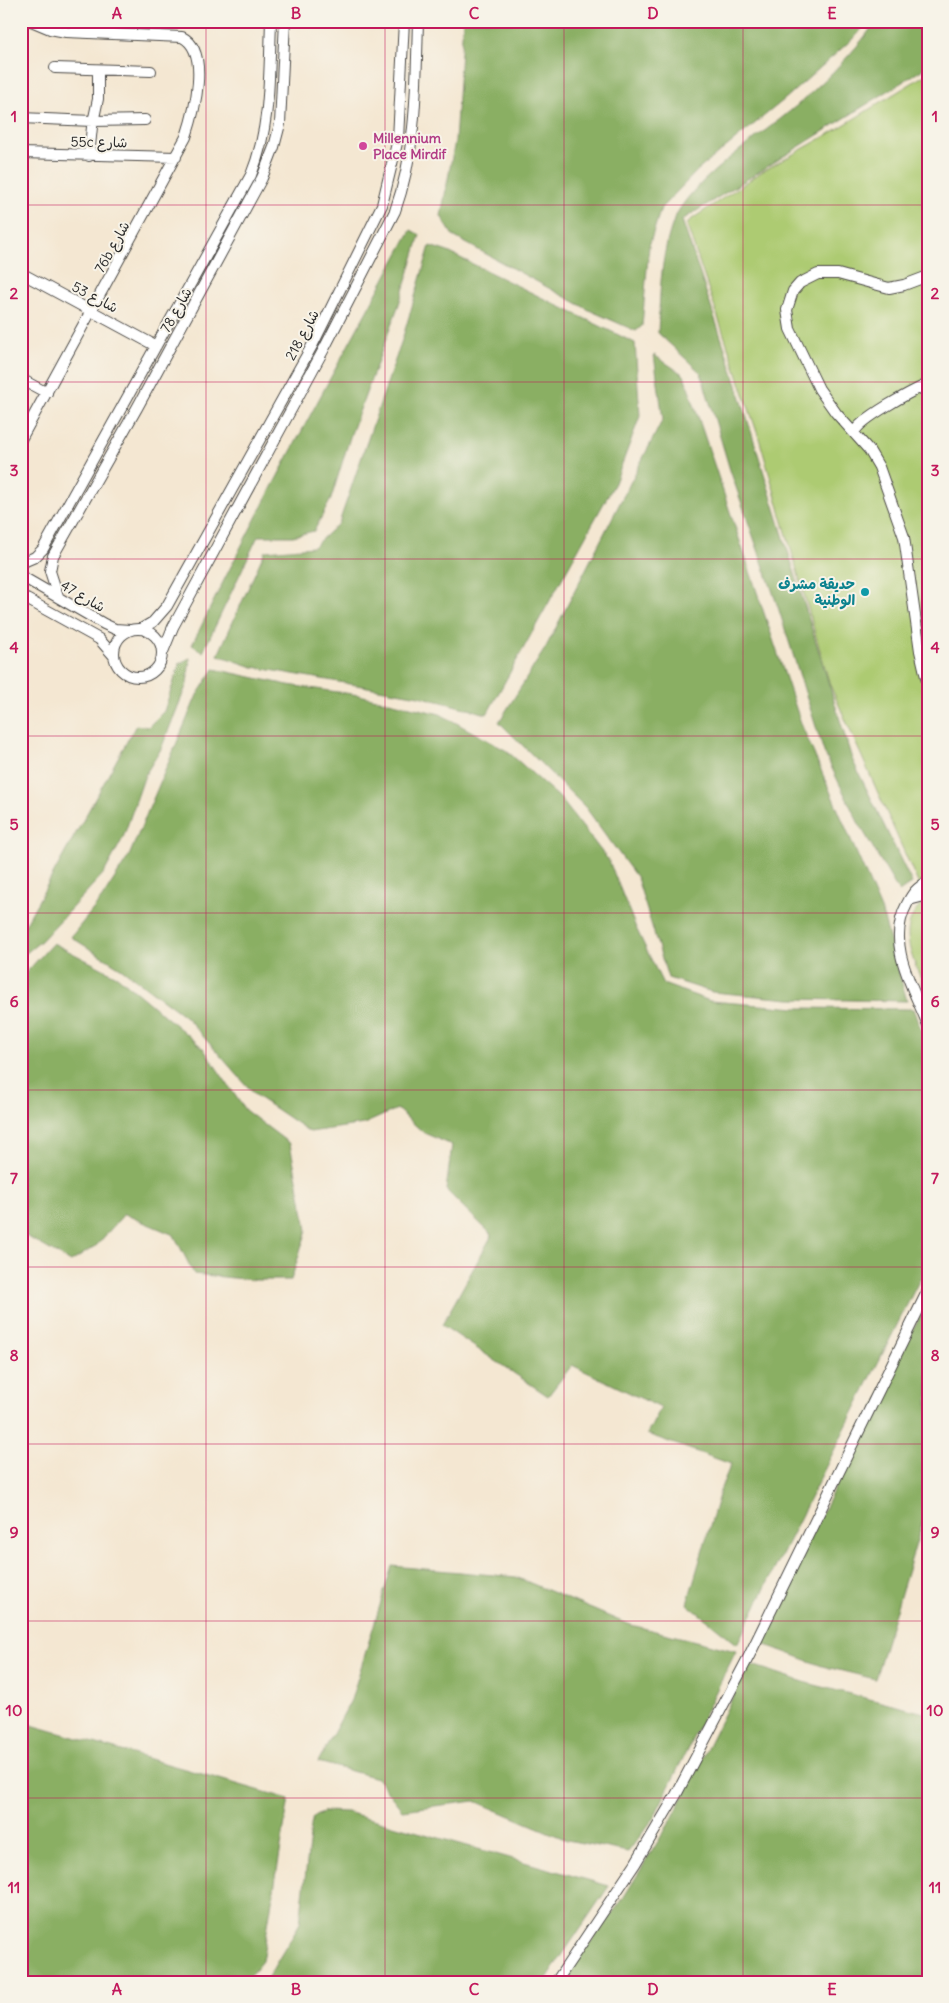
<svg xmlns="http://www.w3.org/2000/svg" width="949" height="2003" font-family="Delius,'Playpen Sans Arabic',sans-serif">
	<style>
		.green { fill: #adcb72; stroke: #6c7b4e }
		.forest { fill: #8aaf64; stroke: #5a6d48 }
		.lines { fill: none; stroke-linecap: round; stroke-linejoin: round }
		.minor-casing { stroke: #494744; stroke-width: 12 }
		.minor { stroke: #fff; stroke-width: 10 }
		.grid { fill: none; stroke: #c2185b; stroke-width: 1; stroke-opacity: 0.55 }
		.hotel-dot { fill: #d1479c; stroke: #f7f3e8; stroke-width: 2 }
		.culture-dot { fill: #0f9aa8; stroke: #f7f3e8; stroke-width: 2 }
		.labels { text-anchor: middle; stroke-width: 4; stroke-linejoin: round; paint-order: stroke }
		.hotel-label { font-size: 14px; font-weight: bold; fill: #b23c85; stroke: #f7f3e8; text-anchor: start }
		.street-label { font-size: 14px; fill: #2b2b2b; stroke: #f7f3e8 }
		.culture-label { font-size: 14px; font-weight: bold; fill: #0d838f; stroke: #f7f3e8; text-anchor: end }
		.neatline { fill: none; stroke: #c2185b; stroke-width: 2 }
		.grid-label { font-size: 16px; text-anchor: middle; font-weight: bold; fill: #c2185b }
	</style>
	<rect width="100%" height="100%" fill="#f7f3e8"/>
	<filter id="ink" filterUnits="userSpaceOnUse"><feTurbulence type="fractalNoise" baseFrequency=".02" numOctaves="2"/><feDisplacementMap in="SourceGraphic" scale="10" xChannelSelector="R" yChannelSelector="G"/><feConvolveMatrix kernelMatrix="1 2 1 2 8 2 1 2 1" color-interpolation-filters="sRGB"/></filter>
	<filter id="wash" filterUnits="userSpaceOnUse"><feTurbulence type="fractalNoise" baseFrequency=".0096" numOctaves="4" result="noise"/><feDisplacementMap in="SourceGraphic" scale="20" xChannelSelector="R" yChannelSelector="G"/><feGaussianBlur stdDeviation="1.12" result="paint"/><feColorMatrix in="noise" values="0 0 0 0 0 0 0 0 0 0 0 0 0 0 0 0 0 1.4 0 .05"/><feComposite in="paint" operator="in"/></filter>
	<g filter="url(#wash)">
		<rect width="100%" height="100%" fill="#f4e7d2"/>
		<path class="green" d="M928,73V996C916,963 891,928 926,901L830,685L759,438L687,226L689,221L763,171L831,133Z"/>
		<path class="forest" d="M463,21H867L858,34L785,99L698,170L661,208L649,246L642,326L636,331L591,311L453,236L441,216L455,141Z
			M876,21H928V66L682,220L735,379L852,759L912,883L899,892L858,822L824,752L778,607L730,470L701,373L658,333C660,296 660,256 674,220C688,184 753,141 784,116C814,92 855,53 876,21Z
			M411,230L420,235L399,304L351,434L331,499L314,531L293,536H258L203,652L192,645C260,504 336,368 411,230Z
			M430,246L448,252L635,343L640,416L615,483L487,714L419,696L253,667L218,655L265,551L313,547L339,523L402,340Z
			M654,355L684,375L802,726L882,912L907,1001L790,999L712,992L668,978L637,878L586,808L499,722L546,647L663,419Z
			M190,658L187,684L161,749L145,775L123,838L104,873L41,941L21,957V932L136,725L148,727L164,711L180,663Z
			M214,669L288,685L359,695L440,714L507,751L560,798L609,861L636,928L663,984L710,1001L797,1008L913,1009L928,1047V1263L737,1644L687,1604L721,1488L731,1464L647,1434L661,1408L572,1365L548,1396L442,1325L492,1235L446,1190L452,1145L424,1133L397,1109L364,1124L310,1132L255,1095L186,1017L122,969L71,937L102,898L129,856L197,695Z
			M53,943L117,976L203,1048L245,1110L290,1144L307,1230L291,1280H253L194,1274L174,1235L124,1214L97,1245L71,1262L21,1233V978Z
			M928,1300V1504L875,1679L822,1666L758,1642Z
			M392,1566L516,1577L627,1624L736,1651L653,1819L628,1852L567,1840L475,1801L402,1810L377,1778L318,1762L351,1700Z
			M749,1664L807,1683L928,1714V1982H561L622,1900L673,1817Z
			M21,1722L289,1799L262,1961L245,1982H21Z
			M325,1811L347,1812L609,1886L544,1982H265L300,1923L312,1818Z"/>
	</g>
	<g filter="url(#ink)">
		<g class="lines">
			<defs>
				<path id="minor" d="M55,68L151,71
					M21,118L93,121L145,120
					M21,153L176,157
					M89,156L92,127L98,99V70
					M21,273L156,346
					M928,276L904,285L889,288L838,274H818L800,283L793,291L787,310L790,329L819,389L836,413L869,450L879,467L904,537L920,651L928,686
					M21,379L47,393
					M854,433C859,419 912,391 928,384
					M21,439L186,137C194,113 211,51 182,37L66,32L50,29L31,21
					M21,563L35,557L43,549L251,175C271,126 269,74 271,21
					M21,576L104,624L115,629L130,630
					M21,596L99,639L114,656
					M58,596L50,571L53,556L137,408L262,178L274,147L280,124L285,21
					M141,629L153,622L167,606L313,344L382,205L398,139L404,21
					M114 653a24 24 0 1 1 48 0a24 24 0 1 1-48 0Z
					M162,654L173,627L324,349L395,211C417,149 416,86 418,21
					M928,882C917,887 912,894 907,904C885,944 913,987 928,1025
					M909,900L928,895
					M556,1982L635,1864L676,1795L749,1656L928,1290"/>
			</defs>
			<use href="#minor" class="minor-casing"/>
			<use href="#minor" class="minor"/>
		</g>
	</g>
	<path class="grid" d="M206,21V1982M385,21V1982M564,21V1982M743,21V1982M21,205H928M21,382H928M21,559H928M21,736H928M21,913H928M21,1090H928M21,1267H928M21,1444H928M21,1621H928M21,1798H928"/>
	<circle class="hotel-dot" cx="363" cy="146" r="5"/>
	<circle class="culture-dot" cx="865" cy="592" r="5"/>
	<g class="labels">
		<g class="hotel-label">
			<text x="373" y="143">Millennium<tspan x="373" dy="16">Place Mirdif</tspan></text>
		</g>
		<g class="street-label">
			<text transform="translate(99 142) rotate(1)" y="5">55c شارع</text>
			<text transform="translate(112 247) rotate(-61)" y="5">76b شارع</text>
			<text transform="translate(95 297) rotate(28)" y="5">شارع 53</text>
			<text transform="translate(176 310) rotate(-61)" y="5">شارع 78</text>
			<text transform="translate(302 335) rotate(-62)" y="5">شارع 218</text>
			<text transform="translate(83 596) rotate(30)" y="5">شارع 47</text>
		</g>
		<g class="culture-label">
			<text x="855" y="589">حديقة مشرف<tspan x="855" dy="16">الوطنية</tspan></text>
		</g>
	</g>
	<rect width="949" height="2003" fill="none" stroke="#f7f3e8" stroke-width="55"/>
	<rect x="28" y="28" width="894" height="1948" class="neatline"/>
	<g class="grid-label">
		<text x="117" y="19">A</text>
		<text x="296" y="19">B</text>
		<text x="474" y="19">C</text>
		<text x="653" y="19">D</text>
		<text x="832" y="19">E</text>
		<text x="14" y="122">1</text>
		<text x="935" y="122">1</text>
		<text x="14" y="299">2</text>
		<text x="935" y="299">2</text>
		<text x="14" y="476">3</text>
		<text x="935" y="476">3</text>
		<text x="14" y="653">4</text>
		<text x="935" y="653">4</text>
		<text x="14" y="830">5</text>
		<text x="935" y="830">5</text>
		<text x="14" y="1007">6</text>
		<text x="935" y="1007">6</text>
		<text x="14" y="1184">7</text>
		<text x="935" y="1184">7</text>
		<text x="14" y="1361">8</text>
		<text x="935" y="1361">8</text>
		<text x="14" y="1538">9</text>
		<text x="935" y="1538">9</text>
		<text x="14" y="1716">10</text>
		<text x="935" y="1716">10</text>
		<text x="14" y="1893">11</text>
		<text x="935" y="1893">11</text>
		<text x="117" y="1995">A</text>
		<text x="296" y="1995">B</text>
		<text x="474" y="1995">C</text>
		<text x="653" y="1995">D</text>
		<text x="832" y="1995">E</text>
	</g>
</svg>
